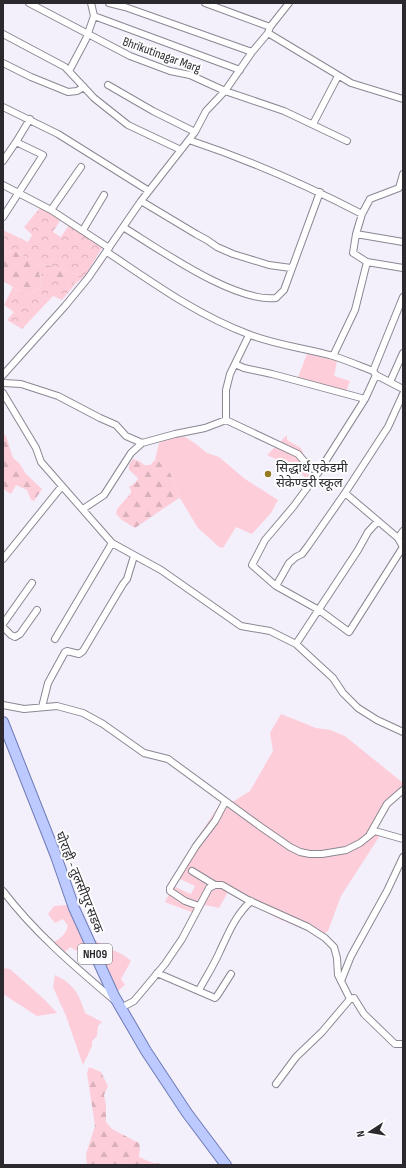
<svg xmlns="http://www.w3.org/2000/svg" width="406" height="1168" font-family="'Sofia Sans Condensed','Noto Sans Devanagari',sans-serif">
	<style>
		.grass { fill: #fdceda }
		.forest { fill: url(#forest-firs) }
		.park { fill: url(#park-crowns) }
		.lines { fill: none; stroke-linecap: round; stroke-linejoin: round }
		.minor-casing { stroke: #8b8792; stroke-width: 8 }
		.primary-casing { stroke: #6d7bb6; stroke-width: 12 }
		.minor { stroke: #fff; stroke-width: 6 }
		.primary { stroke: #bdcaff; stroke-width: 10 }
		.poi-dot { fill: #957a21; stroke: #fefefe; stroke-width: 1.5 }
		.labels { text-anchor: middle; stroke-width: 4; stroke-linejoin: round; paint-order: stroke }
		.shield { fill: #fefefe; stroke: #6a696c; stroke-width: 1 }
		.shield-label { font-size: 12px; font-weight: bold; fill: #2b292e }
		.street-label { font-size: 13px; fill: #2b292e; stroke: #fefefe }
		.poi-label { font-size: 13px; fill: #2b292e; stroke: #fefefe; text-anchor: start }
	</style>
	<defs>
		<pattern id="forest-firs" width="22" height="20" patternUnits="userSpaceOnUse"><rect width="22" height="20" fill="#fdceda"/><path d="M5 1l3.5 6h-7zM16 11l3.5 6h-7z" fill="#d9b1bb"/></pattern>
		<pattern id="park-crowns" width="20" height="18" patternUnits="userSpaceOnUse"><rect width="20" height="18" fill="#fdceda"/><path d="M2 6a3 3 0 1 1 6 0M12 15a3 3 0 1 1 6 0" fill="none" stroke="#d9b1bb"/></pattern>
	</defs>
	<rect width="100%" height="100%" fill="#f3effb"/>
	<path class="grass" d="M307,354L337,361L334,376L350,381L345,394L297,380Z
		M287,435V440L301,448L309,468V482L298,470L267,455Z
		M172,437H185L196,444L207,453L219,457L245,479L278,500L271,513L252,534L236,527L223,548L219,547L198,528L181,500L179,498C178,487 168,462 155,460L159,443Z
		M281,714L316,728L330,730L345,736L403,783V789L389,799L372,824L379,837L341,896L328,931L319,938L305,930L277,918L228,892L219,908L205,905L194,913L165,902L173,886L191,894L195,886L173,876L221,802L234,801L250,791L273,751L270,733Z
		M67,905L72,914L84,942L77,951L70,947L65,952L54,942C61,938 66,934 68,926L63,919L55,923L48,914L54,906Z
		M95,940C106,949 121,951 131,961L121,979L125,985L118,991Z
		M3,968L10,969L45,1000L57,1013L37,1016L3,994Z
		M55,975C74,984 79,994 85,1013L102,1022L98,1026L97,1036L92,1041V1046L83,1065L66,1016L53,987Z"/>
	<path class="forest" d="M14,251L37,262L84,277L76,283L39,274L42,281L39,289L26,295L3,281V252Z
		M3,433L6,436L13,458L19,463L26,474L42,489L34,501L31,500L27,490L16,485L11,494L3,489Z
		M133,459L139,461L144,465H150L155,460C168,462 178,487 179,498L135,528L122,520L116,514L117,509L131,493V490L129,487L136,482L138,478L129,470V465Z
		M89,1067L101,1072L108,1086L104,1095L106,1105V1122L112,1129L139,1143L140,1148L139,1157L153,1163H158L162,1165H87L86,1154L95,1126L87,1073Z"/>
	<path class="park" d="M40,208L61,219L53,232L61,237L69,225L102,248L84,277L37,262L14,251L3,252V230L28,242L32,235L24,227Z
		M39,273L76,283L62,300L53,296L22,329L7,320L14,312L4,305L13,287L26,295L39,289L42,281Z"/>
	<g class="lines">
		<defs>
			<path id="minor" d="M29,3L130,56L170,71L190,75L225,91L284,111L347,141
				M91,3L94,16L240,70
				M109,3L125,7L252,52
				M205,3L270,27
				M268,33L351,83L403,99
				M3,34L65,67L94,98L128,125L181,150
				M3,63L31,77L68,92L77,91L84,87
				M69,71L86,39L94,16
				M108,85L153,111L195,132
				M3,107L58,134L149,191
				M313,124L338,76
				M189,140C249,160 306,185 362,214L356,234L403,242
				M3,161L16,142L30,119
				M3,185L51,210L109,248
				M141,201L196,234L207,240L217,247L233,254L269,265L291,268
				M51,210L81,167
				M362,214L370,199L399,188L403,174
				M3,217L43,155L16,142
				M123,227C159,249 235,303 276,298L284,290L320,192
				M83,230L104,195
				M107,252C152,282 197,315 248,334C275,345 305,348 333,356C346,360 360,366 373,371L376,375L403,389
				M367,262L403,268
				M333,356L355,310L367,262L353,253L356,234
				M235,364L244,368L272,374L365,399
				M373,371L403,297
				M3,375L65,306L88,278L141,201L195,132L206,111L225,91L252,52L268,33L270,27L289,3
				M376,375L365,399L318,473L293,507L265,540L252,565L276,586L319,610L349,632L403,547L398,538L403,531
				M390,382L403,353
				M3,383L21,384L58,396L100,418L116,425L126,436L142,443
				M3,393L36,448L41,462L112,543L161,570L241,626L270,631L296,644L333,678L343,693L358,708L377,720L403,732
				M226,420L298,454L304,461L318,473
				M345,493L398,538
				M83,509L104,495L131,453L142,443L175,434L205,428L226,420V390L230,374L249,335
				M3,559L62,486
				M276,586L289,563L296,557L302,554L308,546L345,493L388,427L403,394
				M3,624L32,583
				M3,627L11,635L15,637L20,634L37,610
				M55,639L112,543
				M296,644L358,550L368,532L378,521
				M3,705L24,709L57,706L83,713L103,724L144,753L168,759L261,827L290,847L300,852L310,854H322L346,850L360,843L375,831L403,839
				M42,707L48,683L65,652L67,651L79,654L83,651L123,584L127,579L134,556
				M370,834L387,804L403,790
				M192,871L215,885
				M3,891C35,933 74,966 114,1000
				M199,906L185,901L170,891V888L196,846L215,821L225,802
				M157,973L215,998L217,996L231,974
				M341,981L351,956L387,891L403,857
				M199,990C206,977 214,965 220,951C229,932 235,916 251,901
				M350,999L354,998L364,1014L395,1044H403
				M121,1008L134,1001L165,964L182,939L209,888L215,885H222L248,900L308,927L325,938L334,947L337,958L338,975L350,999L322,1032L296,1057L276,1084"/>
			<path id="primary" d="M3,722L56,856L74,908L114,996L146,1051L187,1113L226,1165"/>
		</defs>
		<use href="#minor" class="minor-casing"/>
		<use href="#primary" class="primary-casing"/>
		<use href="#minor" class="minor"/>
		<use href="#primary" class="primary"/>
	</g>
	<circle class="poi-dot" cx="268" cy="474" r="4"/>
	<g class="labels">
		<rect class="shield" x="78" y="944" width="34" height="20" rx="3"/>
		<g class="shield-label">
			<text x="95" y="958">NH09</text>
		</g>
		<g class="street-label">
			<text transform="translate(162 54) rotate(20)" y="5">Bhrikutinagar Marg</text>
			<text transform="translate(80 882) rotate(68)" y="5">घोराही - तुलसीपुर सडक</text>
		</g>
		<g class="poi-label">
			<text x="276" y="472">सिद्धार्थ एकेडमी<tspan x="276" dy="15">सेकेण्डरी स्कूल</tspan></text>
		</g>
	</g>
	<rect width="406" height="1168" fill="none" stroke="#2b292e" stroke-width="8"/>
	<g transform="translate(370 1132) rotate(258)" stroke="#fefefe" stroke-width="3" paint-order="stroke">
	<path d="M0-3L7 15L0 10L-7 15Z" fill="#2b292e"/>
	<text y="-6" font-size="11" font-weight="bold" text-anchor="middle" fill="#2b292e">N</text>
	</g>
</svg>
